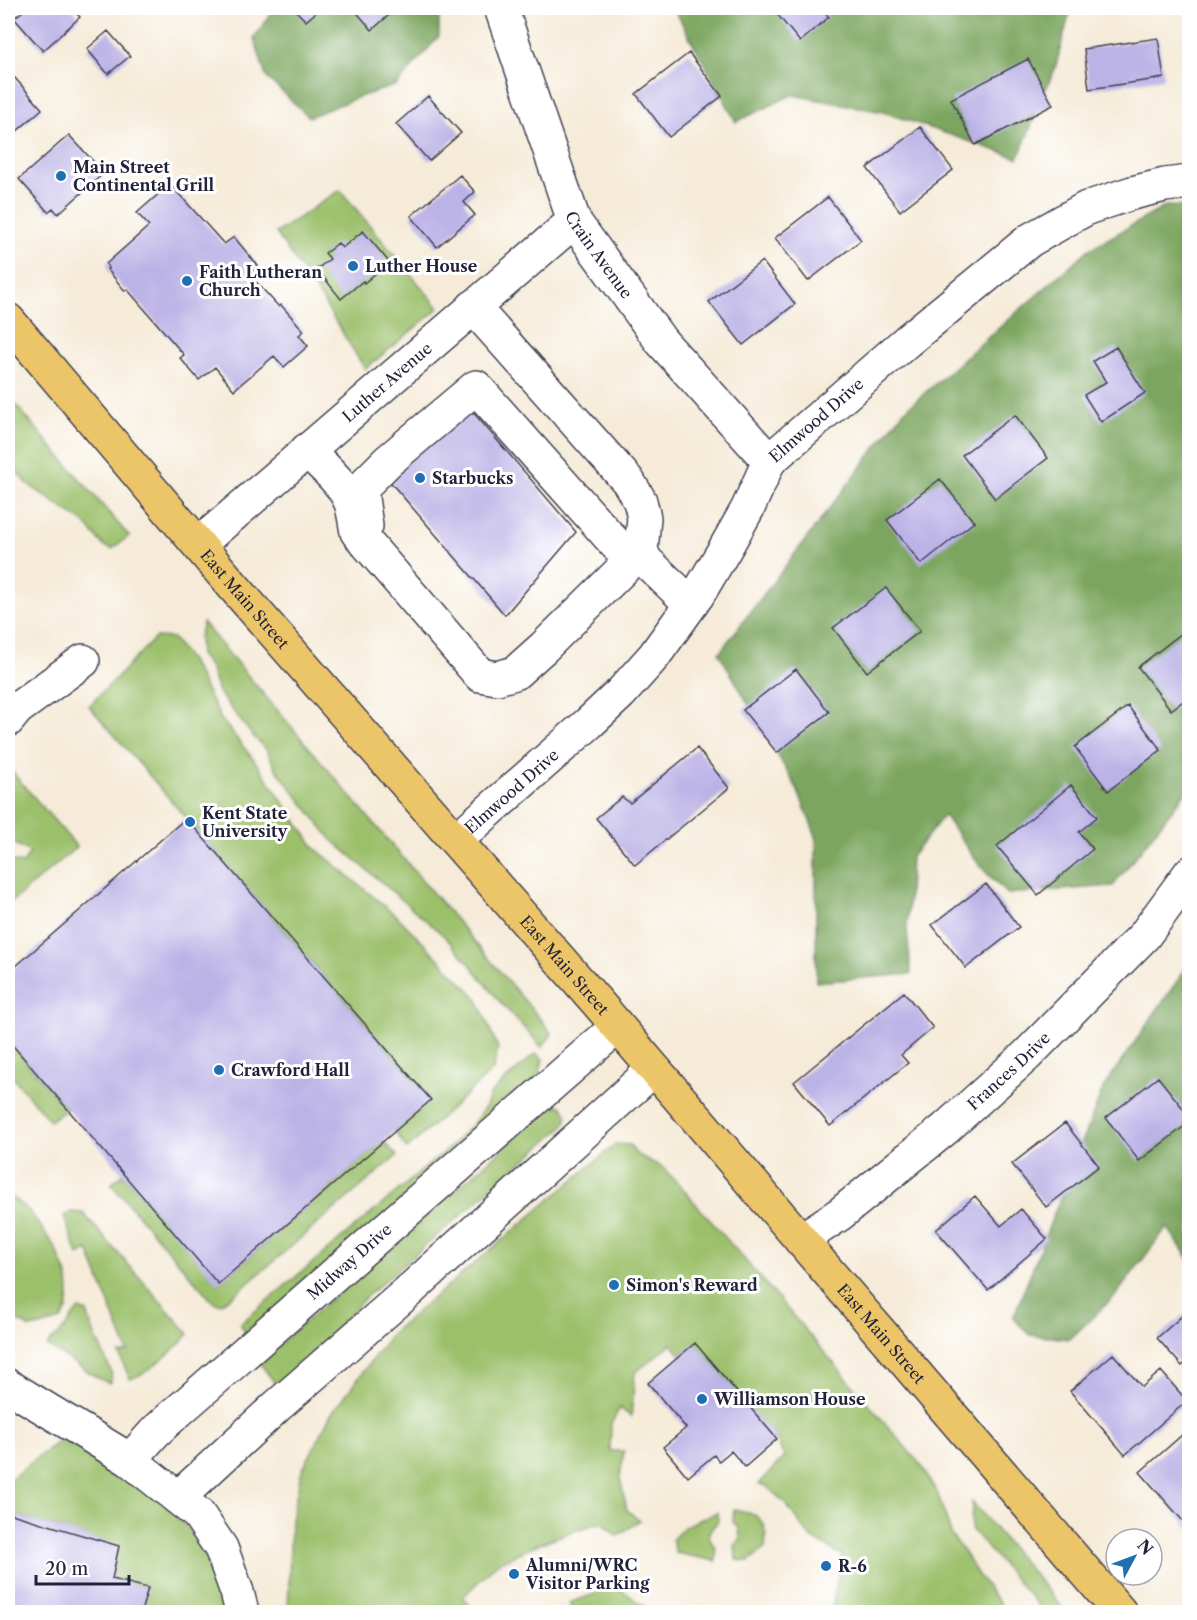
<svg xmlns="http://www.w3.org/2000/svg" width="1197" height="1620" font-family="'Libre Caslon Text',serif">
	<style>
		.green { fill: #9bc06a; stroke: #5e7152; stroke-width: 1.5 }
		.forest { fill: #7ca65e; stroke: #4f644c; stroke-width: 1.5 }
		.building { fill: #bbb2e6 }
		.lines { fill: none; stroke-linecap: round; stroke-linejoin: round }
		.minor-casing { stroke: #424053; stroke-width: 36 }
		.major-casing { stroke: #424053; stroke-width: 36 }
		.minor { stroke: #fff; stroke-width: 33 }
		.major { stroke: #edc569; stroke-width: 33 }
		.poi-dot { fill: #1f6fb2; stroke: #fff; stroke-width: 2 }
		.labels { text-anchor: middle; stroke-width: 6; stroke-linejoin: round; paint-order: stroke }
		.poi-label { font-size: 16px; font-weight: bold; fill: #22223b; stroke: #fff; text-anchor: start }
		.street-label { font-size: 16px; fill: #22223b; stroke: #fff }
	</style>
	<rect width="100%" height="100%" fill="#fff"/>
	<filter id="ink" filterUnits="userSpaceOnUse"><feTurbulence type="fractalNoise" baseFrequency=".0167" numOctaves="2"/><feDisplacementMap in="SourceGraphic" scale="12" xChannelSelector="R" yChannelSelector="G"/><feConvolveMatrix kernelMatrix="1 2 1 2 8 2 1 2 1" color-interpolation-filters="sRGB"/></filter>
	<filter id="wash" filterUnits="userSpaceOnUse"><feTurbulence type="fractalNoise" baseFrequency=".008" numOctaves="4" result="noise"/><feDisplacementMap in="SourceGraphic" scale="24" xChannelSelector="R" yChannelSelector="G"/><feGaussianBlur stdDeviation="1.35" result="paint"/><feColorMatrix in="noise" values="0 0 0 0 0 0 0 0 0 0 0 0 0 0 0 0 0 1.4 0 .05"/><feComposite in="paint" operator="in"/></filter>
	<g filter="url(#wash)">
		<rect width="100%" height="100%" fill="#f5ebd8"/>
		<path class="green" d="M340,190L439,308L365,369L323,301L276,233Z
			M8,396L129,536L112,549L104,546L85,524L77,518L29,485L8,463Z
			M203,623L542,1021L552,1034L542,1047L500,1002L469,963L443,935L332,840L276,769L266,749L252,735L218,692L210,667L200,655L199,636Z
			M156,637L173,638L193,665L221,719L254,760L315,848L400,919L477,998L498,1048L493,1070L407,1149L395,1131L430,1099L89,706Z
			M8,767L77,847L8,905V860L23,864L30,852L8,840Z
			M8,1040L67,1109L50,1121L8,1072Z
			M535,1054L541,1057L543,1060L538,1079L249,1338L240,1324L451,1146L472,1125L486,1106L491,1093Z
			M554,1104C566,1106 570,1115 564,1126L367,1296L299,1367L277,1386L259,1362Z
			M383,1141L397,1156L233,1296L220,1304L213,1302L111,1184L123,1174L219,1283Z
			M616,1144L630,1145L636,1154L662,1167L676,1181L771,1290L920,1464L937,1492L952,1536L964,1553L978,1575L1006,1612H823L832,1608L842,1555L811,1538L785,1503L766,1486L759,1484L784,1457L777,1440L695,1344L681,1355L671,1344L635,1373L631,1417L620,1408L611,1424L610,1451H624L620,1478L627,1510L640,1521L617,1536L602,1522L570,1532L528,1548L496,1564L463,1597L474,1612H288L291,1520L301,1473L330,1416L392,1333Z
			M8,1194L30,1212L55,1247L68,1277L69,1295L67,1310L61,1320L45,1325L30,1328L8,1315Z
			M71,1212L83,1213L189,1334C175,1349 149,1374 130,1379L119,1354L128,1352L88,1250L78,1255L64,1216Z
			M79,1309L87,1312L94,1333L111,1371L112,1377L109,1383L98,1378L47,1346C51,1339 56,1337 61,1332C69,1325 72,1316 79,1309Z
			M86,1437L147,1487L189,1529L202,1547L223,1612H141L147,1588L112,1579L118,1546L8,1513V1481L61,1439Z
			M972,1502L1066,1612H1044L971,1529Z
			M734,1509L754,1514L764,1524L766,1536L765,1548L749,1561L736,1560L735,1545L740,1539L739,1528L733,1522Z
			M717,1512L718,1521L709,1532L710,1540L716,1549V1561L676,1553L672,1540L685,1526Z
			M616,1586L650,1610L683,1612H573L569,1603Z"/>
		<path class="forest" d="M272,8H439V36L397,85L359,97L309,117L266,77L254,38L271,13Z
			M679,8H1071L1056,65L1018,158L883,112L792,95L736,122L676,12Z
			M1166,206L1189,207V788L1113,886L1007,894L980,866L944,815L911,857L907,929L911,974L816,982V836L797,789L719,653L903,412L1088,250Z
			M1189,964V1259L1167,1227L1116,1295L1070,1339L1030,1335L1013,1318L1104,1086Z"/>
		<g id="blocks">
			<path class="building" d="M27,8H71L80,17L43,51L14,18Z
				M297,8H321L306,21L295,10Z
				M353,8H397L372,30Z
				M772,8H820L829,17L800,42Z
				M108,31L130,56L108,74L87,49Z
				M1158,38L1164,78L1089,89L1084,49Z
				M689,53L722,96L669,137L636,94Z
				M1028,59L1053,105L975,145L951,99Z
				M8,70L42,109L8,139Z
				M428,96L461,133L429,161L396,124Z
				M920,127L953,170L900,211L867,168Z
				M69,135L104,173L58,214L53,208L48,212L19,179Z
				M460,175L475,192L464,202L475,215L437,247L411,216Z
				M170,184L224,244L234,237L258,266L249,274L279,307L281,305L304,331L299,335L308,346L284,367L274,356L234,390L215,367L199,380L180,358L184,355L127,289L125,291L107,269L109,268L106,264L149,226L137,213Z
				M828,197L861,240L808,281L775,238Z
				M363,231L389,262L364,283L363,281L341,299L317,269L330,259L325,253L328,251L338,243L342,248Z
				M762,261L795,304L743,345L709,302Z
				M1116,347L1145,393L1101,422L1084,395L1106,382L1093,361Z
				M467,405L576,532L505,615L385,476Z
				M1015,415L1048,458L995,499L962,455Z
				M940,479L974,522L921,564L887,520Z
				M886,588L920,631L867,672L833,628Z
				M1190,627V696L1171,710L1138,667Z
				M796,669L829,712L777,753L743,710Z
				M1128,706L1161,750L1108,791L1075,747Z
				M697,748L729,788L635,865L596,818L622,797L630,803Z
				M1071,785L1097,817L1079,832L1093,849L1038,895L997,846Z
				M186,818L431,1100L218,1284L8,1040V973Z
				M986,884L1019,927L966,968L932,925Z
				M904,992L933,1028L901,1055L908,1063L830,1126L794,1082Z
				M1158,1077L1190,1117V1122L1139,1161L1106,1118Z
				M1065,1123L1099,1166L1046,1207L1012,1164Z
				M975,1196L1001,1226L1021,1209L1047,1239L988,1290L936,1230Z
				M1190,1309V1359L1182,1366L1157,1338Z
				M695,1343L777,1439L745,1467L731,1451L719,1461L714,1455L688,1477L663,1447L686,1428L648,1383Z
				M1113,1354L1142,1387L1161,1371L1187,1401L1125,1455L1070,1391Z
				M1190,1428V1529L1140,1472Z
				M8,1513L119,1546L112,1579L148,1588L141,1612H8Z"/>
		</g>
	</g>
	<g filter="url(#ink)">
		<use href="#blocks" fill-opacity="0" stroke="#424053" stroke-width="1.5"/>
		<g class="lines">
			<defs>
				<g id="minor">
					<path id="s1" d="M501,8L574,221L661,341L769,461"/>
					<path d="M473,307L628,481L640,501L644,518L641,551L646,561L691,604"/>
					<path d="M307,450C322,466 343,482 351,503C354,512 355,522 357,532L480,675L497,678L515,673L544,647L641,551"/>
					<path d="M366,526L361,491L370,479L388,461L476,387L631,561"/>
					<path id="s2" d="M199,544L574,221"/>
					<path d="M8,720L17,709L83,661"/>
					<path id="s3" d="M456,840L589,723L621,693L654,656L697,596L726,547L748,508L769,461L907,341L1030,240L1087,208L1132,193L1165,185L1190,182"/>
					<path id="s4" d="M801,1240L840,1214L945,1129L1027,1055L1144,936L1190,873"/>
					<path d="M8,1386L130,1460L198,1514L221,1548L237,1592L242,1612"/>
					<path id="s5" d="M130,1460L155,1432L167,1421L617,1027"/>
					<path d="M178,1498L276,1407L410,1290L654,1069"/>
				</g>
				<g id="major">
					<path id="s6" d="M8,320L228,580L596,1001L1120,1612"/>
				</g>
			</defs>
			<use href="#minor" class="minor-casing"/>
			<use href="#major" class="major-casing"/>
			<use href="#minor" class="minor"/>
			<use href="#major" class="major"/>
		</g>
	</g>
	<g class="poi-dot">
		<circle cx="61" cy="176" r="6"/>
		<circle cx="353" cy="266" r="6"/>
		<circle cx="187" cy="281" r="6"/>
		<circle cx="420" cy="478" r="6"/>
		<circle cx="190" cy="822" r="6"/>
		<circle cx="219" cy="1070" r="6"/>
		<circle cx="614" cy="1285" r="6"/>
		<circle cx="702" cy="1399" r="6"/>
		<circle cx="826" cy="1566" r="6"/>
		<circle cx="514" cy="1574" r="6"/>
	</g>
	<g class="labels">
		<g class="poi-label">
			<text x="73" y="173">Main Street<tspan x="73" dy="18">Continental Grill</tspan></text>
			<text x="365" y="272">Luther House</text>
			<text x="199" y="278">Faith Lutheran<tspan x="199" dy="18">Church</tspan></text>
			<text x="432" y="484">Starbucks</text>
			<text x="202" y="819">Kent State<tspan x="202" dy="18">University</tspan></text>
			<text x="231" y="1076">Crawford Hall</text>
			<text x="626" y="1291">Simon's Reward</text>
			<text x="714" y="1405">Williamson House</text>
			<text x="526" y="1571">Alumni/WRC<tspan x="526" dy="18">Visitor Parking</tspan></text>
			<text x="838" y="1572">R-6</text>
		</g>
		<g class="street-label">
			<text dy="6" stroke="none"><textPath href="#s1" startOffset="267">Crain Avenue</textPath></text>
			<text dy="6" stroke="none"><textPath href="#s2" startOffset="248">Luther Avenue</textPath></text>
			<text dy="6" stroke="none"><textPath href="#s3" startOffset="560">Elmwood Drive</textPath></text>
			<text dy="6" stroke="none"><textPath href="#s6" startOffset="366">East Main Street</textPath></text>
			<text dy="6" stroke="none"><textPath href="#s3" startOffset="74">Elmwood Drive</textPath></text>
			<text dy="6" stroke="none"><textPath href="#s6" startOffset="852">East Main Street</textPath></text>
			<text dy="6" stroke="none"><textPath href="#s4" startOffset="268">Frances Drive</textPath></text>
			<text dy="6" stroke="none"><textPath href="#s5" startOffset="296">Midway Drive</textPath></text>
			<text dy="6" stroke="none"><textPath href="#s6" startOffset="1338">East Main Street</textPath></text>
		</g>
	</g>
	<rect width="1197" height="1620" fill="none" stroke="#fff" stroke-width="30"/>
	<g transform="translate(1134 1557) rotate(49)"><circle r="28" fill="#ffffff" stroke="#a7a7b1" stroke-width="1.5"/>
	<path d="M0-4.5L10 22L0 15L-10 22Z" fill="#1f6fb2"/>
	<text y="-9" font-size="16" font-weight="bold" text-anchor="middle" fill="#22223b">N</text>
	</g>
	<path d="M36 1575v9h93v-9" fill="none" stroke="#22223b" stroke-width="3"/>
	<text x="45" y="1575" font-size="18" fill="#22223b" stroke="#ffffff" stroke-width="4.5" paint-order="stroke">20 m</text>
</svg>
